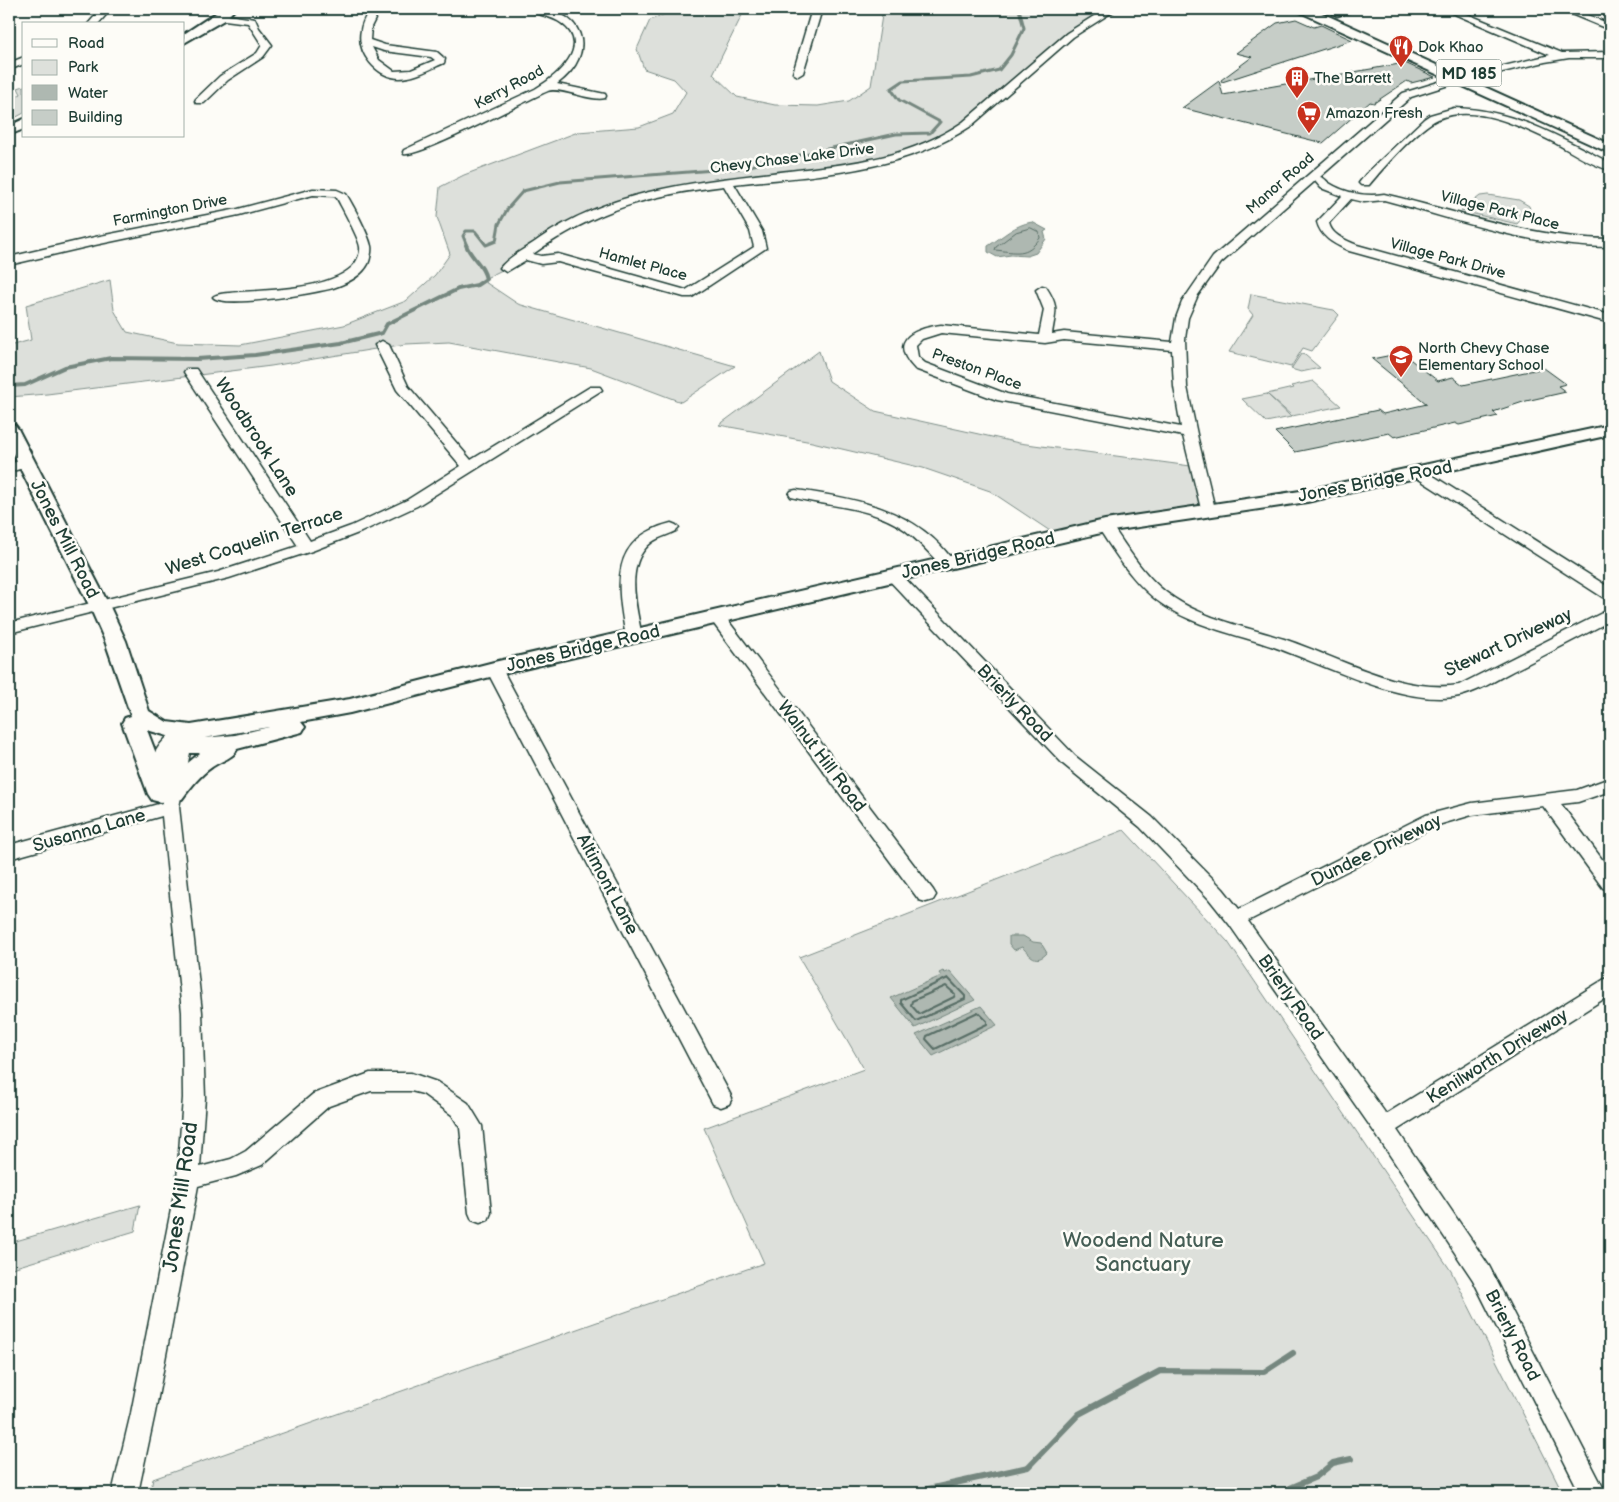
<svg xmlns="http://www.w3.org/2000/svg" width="1619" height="1502" font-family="'Balsamiq Sans',sans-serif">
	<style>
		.green { fill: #dde0db; stroke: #7e8e88 }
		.water { fill: #aeb8b1; stroke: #75877f }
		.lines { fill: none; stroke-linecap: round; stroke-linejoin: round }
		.shore-far1 { stroke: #586e66; stroke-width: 1 }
		.shore { stroke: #586e66; stroke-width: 2 }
		.stream-far2 { stroke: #75877f; stroke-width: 3 }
		.stream-far1 { stroke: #75877f; stroke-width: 4 }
		.stream { stroke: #75877f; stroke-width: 6 }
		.building { fill: #c6cdc7; stroke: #1f3d34 }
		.minor-casing { stroke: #1f3d34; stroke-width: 3 }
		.major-casing { stroke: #1f3d34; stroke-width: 4 }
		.minor { fill: #fdfcf7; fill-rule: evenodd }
		.major { fill: #fdfcf7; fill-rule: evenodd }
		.labels { text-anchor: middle; stroke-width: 5; stroke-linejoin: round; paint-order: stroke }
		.far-poi-label { font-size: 15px; fill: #1f3d34; stroke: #fdfcf7; text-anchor: start }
		.far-street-label { font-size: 15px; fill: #1f3d34; stroke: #fdfcf7 }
		.shield { fill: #fdfcf7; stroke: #62766e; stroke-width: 1 }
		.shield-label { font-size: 16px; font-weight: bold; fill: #1f3d34 }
		.street-label { font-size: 18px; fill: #1f3d34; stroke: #fdfcf7 }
		.near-street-label { font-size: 21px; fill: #1f3d34; stroke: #fdfcf7 }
		.near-park-label { font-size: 21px; fill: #455e55; stroke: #fdfcf7 }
	</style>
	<rect width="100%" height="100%" fill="#fdfcf7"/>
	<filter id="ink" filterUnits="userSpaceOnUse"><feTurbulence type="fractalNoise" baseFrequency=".02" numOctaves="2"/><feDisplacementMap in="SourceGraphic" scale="10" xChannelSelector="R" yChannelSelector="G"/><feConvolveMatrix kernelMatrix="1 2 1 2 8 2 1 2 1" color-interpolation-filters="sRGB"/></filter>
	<g filter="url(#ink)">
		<path class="green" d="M678,9H745L713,74L737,97L775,105L818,106L849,101L871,86L883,9H1112L1088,22L967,124L885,161L701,185L591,214L506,268L482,280L518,304L735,366L681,402L591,368L449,342L406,344L271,366L47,394L9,397V346L31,340L26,305L110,280L114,310L127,332L178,343L240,345L344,325L406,301L435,275L450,254L437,217L440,187L464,175L578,132L639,127L673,114L686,92L674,79L644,69L637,49L650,20Z
			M24,86V113L9,121V108L12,106L9,100L21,94L18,88Z
			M1488,195L1519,200L1529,206L1530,209L1517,224L1461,211L1480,196Z
			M1251,294L1328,309L1334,310L1339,315L1312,351L1303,348L1291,367L1229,352L1253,315L1248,309Z
			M819,351L829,381L875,411L1019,443L1198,467L1208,509L1059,537L990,491L923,468L812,442L719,425Z
			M1301,354L1305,355L1320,368L1301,372L1291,369Z
			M1313,381L1341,406L1292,416L1267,394L1293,388L1291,386Z
			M1267,394L1291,417L1266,422L1242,399Z
			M1124,830L1228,942L1451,1271L1563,1493H150L153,1479L764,1263L704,1128L864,1069L799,957Z
			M140,1205L135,1231L9,1269V1243Z"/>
		<path class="water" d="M1032,222L1047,230L1044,232L1046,239L1036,253L1027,256L1011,255L997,257L988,252V246C1004,236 1014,225 1032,222Z
			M1009,936H1023L1033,942L1041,943L1047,953C1036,965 1030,955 1022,947L1014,950L1009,944Z
			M943,971L945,973L950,971L975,1000L915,1028L891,998L941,976L939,973Z
			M981,1006L997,1025L933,1056L916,1035Z"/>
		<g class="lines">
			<path class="shore-far1" d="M1031,228L1039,232L1040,238C1026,257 1017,252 995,250L996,247L1016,232Z"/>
			<path class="shore" d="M948,978L965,996V999L916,1021L901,1003V1000Z
				M946,986L955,994L954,997L919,1014L911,1005L912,1001Z
				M978,1012L987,1021V1024L935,1049L926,1039L927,1036Z"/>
			<path class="stream-far2" d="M467,246L463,236L466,231H475L486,245L496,241L499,224L508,208L523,191L560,182L740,168L896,134L930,133L940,122L899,100L891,89L903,81L971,77L999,70L1011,55L1024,28L1019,9"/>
			<path class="stream-far1" d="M9,386L25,385L65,367L111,358L197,359L255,355L341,343L382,333L387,324L458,289L477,285L486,279C484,265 471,258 466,245"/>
			<path class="stream" d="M910,1493L1028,1467L1079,1414L1160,1371L1264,1372L1293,1353
				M1288,1493L1290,1488L1316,1477L1333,1463L1351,1459"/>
		</g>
		<path class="building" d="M1296,19L1314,27L1321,25L1352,40L1222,82L1221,80L1252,57L1236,53L1277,23Z
			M1405,63L1435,77L1411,83L1407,81L1374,103L1370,102L1323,143L1182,108L1219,81L1223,95Z
			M1402,353L1438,381L1453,377L1463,385L1544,368L1566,384L1558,386L1566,392L1526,401L1493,412L1498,416L1459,425L1455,423L1394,437L1389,433L1295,452L1275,432L1378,410L1383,414L1427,404L1372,359Z"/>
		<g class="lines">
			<defs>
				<path id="minor" d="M101,9H111L98,24H88Z
					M370,9H380L371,27L370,40L385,45L437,52L445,59L444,63C430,69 415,78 400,78C377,78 356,53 361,30C362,22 366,16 370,9ZM372,47L384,51L431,57L435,60L411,70L394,71L379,60Z
					M529,9C582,6 601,52 557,84L605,94L606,96L605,98C591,102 559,86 548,91C527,100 418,158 404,154L403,152L404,150L535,89C556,77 594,46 561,23C552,16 538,16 529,9Z
					M812,9H822L803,73L798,76L793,73Z
					M1105,9H1117L1073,37L971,126C901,173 815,175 734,184L762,231L766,248L692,297H684L558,262L541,264L526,260L506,272L500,268C509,256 527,248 539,239C615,186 709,181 797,170C858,163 911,157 963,122L1067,33ZM724,186L750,231L754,247L686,290L558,254L541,256L533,254C596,210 648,195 724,186Z
					M1343,9H1359L1337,16L1332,13Z
					M1443,9H1455L1562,53L1610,52V58H1569L1545,62L1452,84L1411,97L1320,177C1325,178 1325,180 1329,183C1345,193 1366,197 1384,194C1459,212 1531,238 1610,239V247C1532,247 1458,220 1384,200L1364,202L1351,199L1329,223C1332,236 1346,240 1357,245L1610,315V323L1349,251C1335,244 1321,238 1317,222L1342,196L1321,188L1315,181L1221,263L1198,295L1188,318L1185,339L1187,387L1198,439L1215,509L1213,512H1203L1201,509L1183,436L997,400L915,369C888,341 912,329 941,325L1039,335L1044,310L1036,290L1042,286L1046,287C1060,308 1055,312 1052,334L1064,332L1172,342L1176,318L1182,302L1213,257L1403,93L1445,80L1550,55ZM941,333L1045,343L1064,340L1172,350L1174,387L1181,427L1007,394L925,363L918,357L916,345L922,339Z
					M1559,9H1572L1610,24V30Z
					M220,14L255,19L259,28L272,45L263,57L228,80L204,103H196L195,101L196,99L220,76L257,53L262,45L248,23L217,19L215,17Z
					M24,57V64L9,70V63Z
					M1454,108C1512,109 1560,137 1610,163V170C1592,166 1572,152 1555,143C1522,127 1475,103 1438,119C1418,128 1383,168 1369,185H1361L1359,183L1366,174L1424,119L1430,115Z
					M313,189L337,190L346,194C353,205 368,233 371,246C372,250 370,260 368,264C362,276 345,284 333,288C316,293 223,309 213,297C221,287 319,298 352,267C356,263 361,254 360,247C359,238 342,208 337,198L334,196L313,195L239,215L95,245L9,265V257L95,237L238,209Z
					M382,341L389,345L408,386L471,460L590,387H600L602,390L417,506L361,532L312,551L229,578L9,633V623L218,572L298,546L184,372L186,369H196L310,541L351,526L407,500L461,466L397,390L375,345Z
					M26,459L31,460L33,463L31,466L9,472V464Z
					M1419,469L1424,470L1610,588V600L1604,598L1414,476L1412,473L1414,470Z
					M796,490C855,498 917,509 954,562L951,565H941C929,553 918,540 905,530C871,506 829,507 791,497L789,494L791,491Z
					M1105,521L1110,523C1129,550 1145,579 1174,598C1207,620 1247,627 1284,639C1337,657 1402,694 1459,685L1604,612L1610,610V621C1578,638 1545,655 1513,671C1494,681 1475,694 1454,697C1401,705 1325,665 1274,647C1236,634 1195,627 1162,604C1133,584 1116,554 1097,526L1100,523Z
					M671,523L676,525L679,528L676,531C668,535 659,537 652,542C623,564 637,608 642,637L640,641H628L626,637C617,586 608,539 671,523Z
					M893,570L899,572L1075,756L1152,817L1223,889L1239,909L1426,815L1472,803L1577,790L1610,778V791L1578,802L1561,804L1610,870V890L1603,888L1543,806L1472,815L1438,825L1248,921L1386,1114L1603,980L1610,977V995L1397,1130L1489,1266L1606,1493H1580L1473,1280L1375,1133L1229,924L1209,899L1140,827L1063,764L887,578L885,575L887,572Z
					M717,612L723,614L933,890L936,895L933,900L926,902L919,900L711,620L709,617L711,614Z
					M494,664L500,665L502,669L729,1092L732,1098L729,1104L721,1107L713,1104L486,669L488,665Z
					M185,727L191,729L194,733L179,807L202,1012L205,1098L200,1167L231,1159L246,1151L313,1094L370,1073H411L437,1082L468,1103L482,1126L491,1213L488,1220L480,1223L472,1220L469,1213L460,1128L452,1115L423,1094L411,1091H371L329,1106L262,1165L236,1176L198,1186L155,1413L138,1493H112L131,1413L177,1179L183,1098L182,1012L162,816L9,859V845L162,803L165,790L160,791L154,789C140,766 162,733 185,727Z"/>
				<path id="major" d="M222,9H235L224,20L184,43V34Z
					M1298,9H1313L1610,144V153L1300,12Z
					M24,119V129L9,135V126Z
					M9,424L15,425L18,429L110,607L126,641L149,711L167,722L191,725L350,699L494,662L1105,520L1307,490L1610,425V435L1307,502L1105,532L494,676L350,713L301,722L305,727L302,732L237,749C234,758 220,761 212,767C200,775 191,787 182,799L160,802L152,800L148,794L122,723L125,718L131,716L105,641L90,607L9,446ZM269,727L235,735L204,738ZM147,730L178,739L168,741L165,746L168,751L176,753H200L183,767L168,785Z"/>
			</defs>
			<use href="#minor" class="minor-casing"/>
			<use href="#major" class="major-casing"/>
			<use href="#minor" class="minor"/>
			<use href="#major" class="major"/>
		</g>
	</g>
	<defs>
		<symbol id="restaurant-pin" viewBox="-11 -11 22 30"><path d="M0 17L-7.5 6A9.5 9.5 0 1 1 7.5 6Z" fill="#c8321e" stroke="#fdfcf7"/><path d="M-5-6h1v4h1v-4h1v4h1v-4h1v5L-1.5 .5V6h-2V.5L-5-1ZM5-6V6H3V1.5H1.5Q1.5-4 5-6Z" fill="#fff"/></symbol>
		<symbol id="building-pin" viewBox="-11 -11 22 30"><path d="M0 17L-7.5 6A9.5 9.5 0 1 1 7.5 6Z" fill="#c8321e" stroke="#fdfcf7"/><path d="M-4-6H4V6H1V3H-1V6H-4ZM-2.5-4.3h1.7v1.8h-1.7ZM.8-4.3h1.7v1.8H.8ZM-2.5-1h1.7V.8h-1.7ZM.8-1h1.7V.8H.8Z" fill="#fff"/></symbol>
		<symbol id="supermarket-pin" viewBox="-11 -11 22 30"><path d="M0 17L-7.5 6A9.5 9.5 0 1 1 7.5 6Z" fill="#c8321e" stroke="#fdfcf7"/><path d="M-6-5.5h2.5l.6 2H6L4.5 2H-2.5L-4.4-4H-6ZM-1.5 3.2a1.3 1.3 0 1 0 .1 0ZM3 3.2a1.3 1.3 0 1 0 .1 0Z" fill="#fff"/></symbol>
		<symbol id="school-pin" viewBox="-11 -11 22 30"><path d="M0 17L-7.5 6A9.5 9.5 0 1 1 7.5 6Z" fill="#c8321e" stroke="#fdfcf7"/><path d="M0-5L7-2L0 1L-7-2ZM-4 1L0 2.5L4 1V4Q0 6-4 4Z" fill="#fff"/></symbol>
	</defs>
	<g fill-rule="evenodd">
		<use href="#restaurant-pin" x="1387" y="33" width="28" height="38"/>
		<use href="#building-pin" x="1283" y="64" width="28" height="38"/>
		<use href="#supermarket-pin" x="1295" y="99" width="28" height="38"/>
		<use href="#school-pin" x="1387" y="343" width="28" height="38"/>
	</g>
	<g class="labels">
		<g class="far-poi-label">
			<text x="1418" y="52">Dok Khao</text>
			<text x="1314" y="83">The Barrett</text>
			<text x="1326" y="118">Amazon Fresh</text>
			<text x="1418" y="353">North Chevy Chase<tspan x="1418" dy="17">Elementary School</tspan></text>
		</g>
		<g class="far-street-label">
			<text transform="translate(509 87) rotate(-28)" y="5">Kerry Road</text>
			<text transform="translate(792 158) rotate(-7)" y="5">Chevy Chase Lake Drive</text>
			<text transform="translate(1280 183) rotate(-41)" y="5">Manor Road</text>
			<text transform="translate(170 210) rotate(-11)" y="5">Farmington Drive</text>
			<text transform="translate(1500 210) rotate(14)" y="5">Village Park Place</text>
			<text transform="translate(1448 258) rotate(15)" y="5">Village Park Drive</text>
			<text transform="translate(643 264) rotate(15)" y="5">Hamlet Place</text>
			<text transform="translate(977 369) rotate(20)" y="5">Preston Place</text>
		</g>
		<rect class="shield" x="1436.5" y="59.5" width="65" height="27" rx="4"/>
		<g class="shield-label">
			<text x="1469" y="79">MD 185</text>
		</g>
		<g class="street-label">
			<text transform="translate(257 437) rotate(57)" y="6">Woodbrook Lane</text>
			<text transform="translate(1375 481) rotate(-11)" y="6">Jones Bridge Road</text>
			<text transform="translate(65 539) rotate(63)" y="6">Jones Mill Road</text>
			<text transform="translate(254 541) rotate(-18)" y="6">West Coquelin Terrace</text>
			<text transform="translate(978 555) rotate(-13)" y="6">Jones Bridge Road</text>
			<text transform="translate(1508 642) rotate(-25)" y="6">Stewart Driveway</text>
			<text transform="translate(583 648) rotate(-13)" y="6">Jones Bridge Road</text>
			<text transform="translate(1015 703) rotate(46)" y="6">Brierly Road</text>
			<text transform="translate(822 756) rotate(53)" y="6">Walnut Hill Road</text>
			<text transform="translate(89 830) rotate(-16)" y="6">Susanna Lane</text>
			<text transform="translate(1376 850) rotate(-26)" y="6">Dundee Driveway</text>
			<text transform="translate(608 884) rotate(62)" y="6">Altimont Lane</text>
			<text transform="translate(1291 997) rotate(55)" y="6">Brierly Road</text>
			<text transform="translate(1497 1056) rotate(-32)" y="6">Kenilworth Driveway</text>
			<text transform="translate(1513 1335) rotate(63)" y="6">Brierly Road</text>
		</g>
		<g class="near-street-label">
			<text transform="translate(180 1197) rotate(-82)" y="7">Jones Mill Road</text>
		</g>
		<g class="near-park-label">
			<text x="1143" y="1247">Woodend Nature<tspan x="1143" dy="24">Sanctuary</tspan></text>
		</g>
	</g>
	<rect width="1619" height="1502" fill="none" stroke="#fdfcf7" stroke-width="30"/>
	<rect x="15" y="15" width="1589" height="1472" fill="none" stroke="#1f3d34" stroke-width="2" filter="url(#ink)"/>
	<rect x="22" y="22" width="162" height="115" fill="#fdfcf7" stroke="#a4b0a9"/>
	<rect x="32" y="39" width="25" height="8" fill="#fdfcf7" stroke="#a4b0a9"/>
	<text x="68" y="48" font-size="15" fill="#1f3d34">Road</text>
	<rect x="32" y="60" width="25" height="15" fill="#dde0db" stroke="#a4b0a9"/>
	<text x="68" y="72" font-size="15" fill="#1f3d34">Park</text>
	<rect x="32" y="85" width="25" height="15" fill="#aeb8b1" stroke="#a4b0a9"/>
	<text x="68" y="98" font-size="15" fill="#1f3d34">Water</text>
	<rect x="32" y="110" width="25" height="15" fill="#c6cdc7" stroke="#a4b0a9"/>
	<text x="68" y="122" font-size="15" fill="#1f3d34">Building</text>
</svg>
